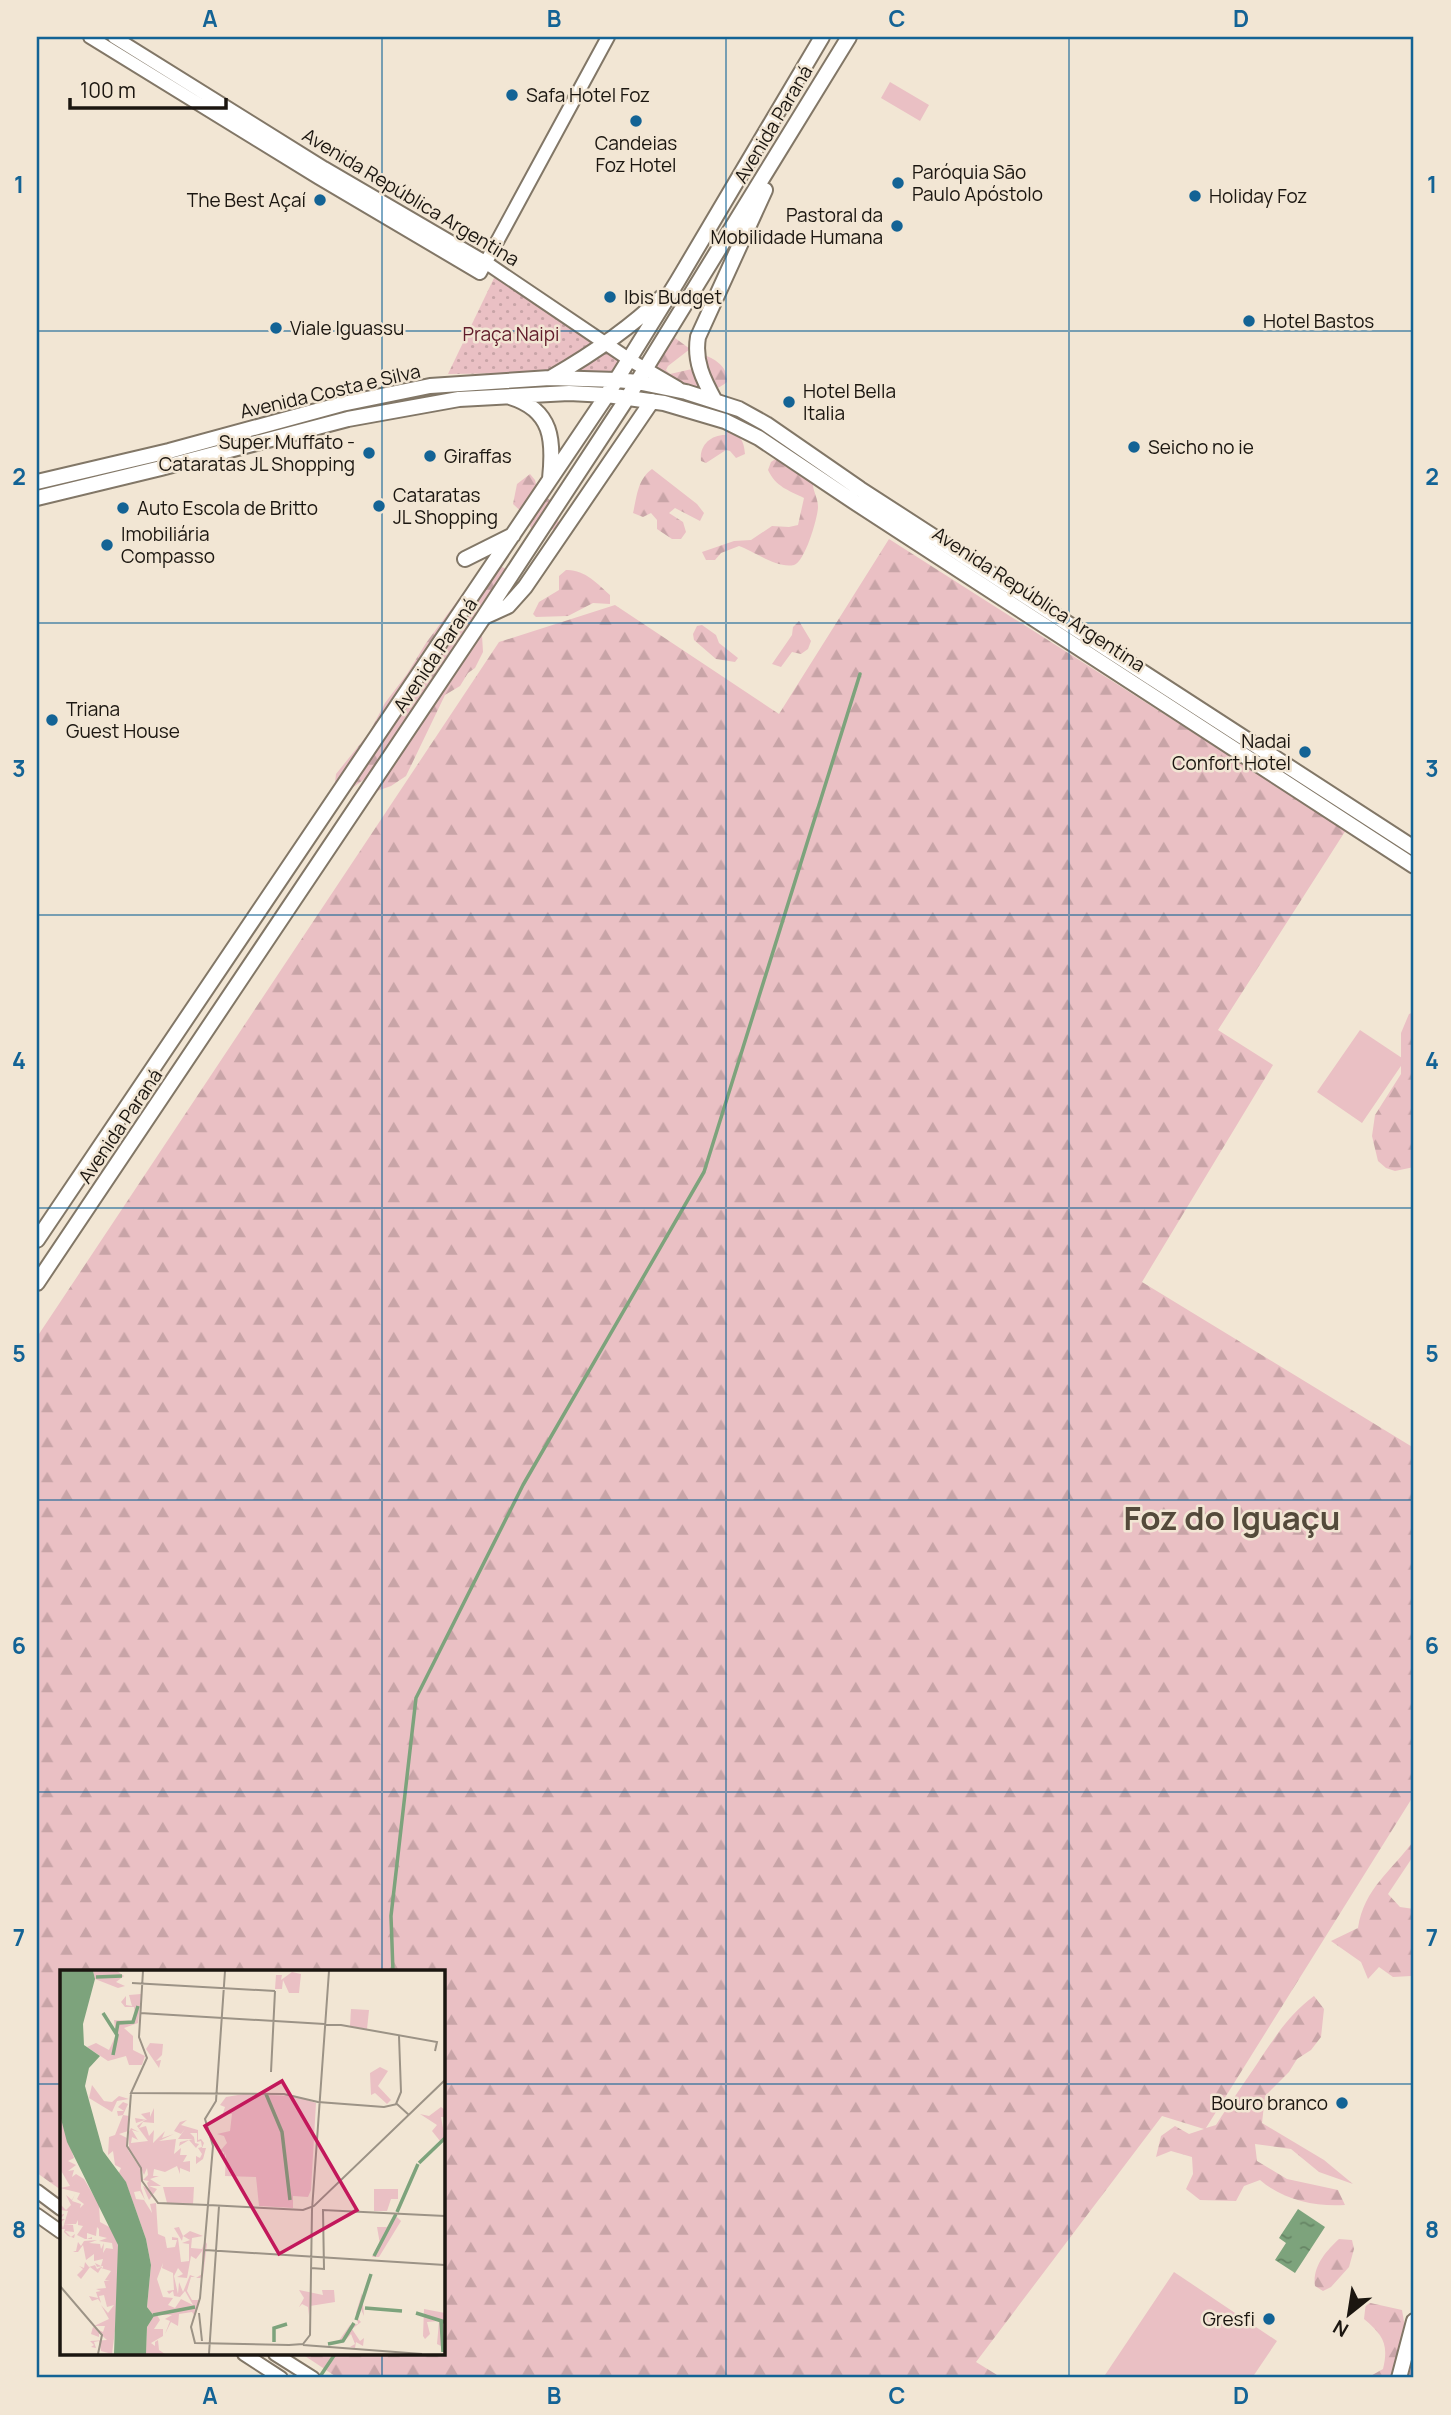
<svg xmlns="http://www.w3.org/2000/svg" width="1451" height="2415" font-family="Manrope,sans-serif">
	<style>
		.forest { fill: url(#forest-firs) }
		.park { fill: url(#park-dots) }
		.pitch { fill: #eac0c4 }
		.water { fill: url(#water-ripples) }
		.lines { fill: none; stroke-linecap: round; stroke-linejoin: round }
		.stream { stroke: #7da37c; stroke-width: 3.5 }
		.secondary-casing { stroke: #827767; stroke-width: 16 }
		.primary-casing { stroke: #827767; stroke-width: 18 }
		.secondary { stroke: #fff; stroke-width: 12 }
		.primary { stroke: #fff; stroke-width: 14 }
		.grid { fill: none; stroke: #136395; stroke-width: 2; stroke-opacity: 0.55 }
		.poi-dot { fill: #136395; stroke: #f2e6d4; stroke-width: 2.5 }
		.labels { text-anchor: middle; stroke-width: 5; stroke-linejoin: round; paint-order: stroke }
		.poi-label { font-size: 19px; fill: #1b1610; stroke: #f2e6d4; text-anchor: start }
		.street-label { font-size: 19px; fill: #1b1610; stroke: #f2e6d4 }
		.park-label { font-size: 19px; fill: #611c2a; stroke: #f2e6d4 }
		.town-label { font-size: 33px; font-weight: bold; fill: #544a3b; stroke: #f2e6d4 }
		.inset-river { fill: none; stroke: #7da37c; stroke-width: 3.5 }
		.inset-road { fill: none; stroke: #9c9386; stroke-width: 2 }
		.view { fill: #c2185b; fill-opacity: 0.15; stroke: #c2185b; stroke-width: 3.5 }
		.inset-edge { fill: none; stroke: #1b1610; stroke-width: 3.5 }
		.neatline { fill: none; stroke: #136395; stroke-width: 2.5 }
		.grid-label { font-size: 23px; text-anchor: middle; font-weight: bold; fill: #136395 }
	</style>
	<defs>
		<pattern id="forest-firs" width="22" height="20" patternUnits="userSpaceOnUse" patternTransform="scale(1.75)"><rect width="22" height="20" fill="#eac0c4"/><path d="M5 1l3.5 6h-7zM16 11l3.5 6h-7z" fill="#c8a4a7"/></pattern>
		<pattern id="park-dots" width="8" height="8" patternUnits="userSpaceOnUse" patternTransform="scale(1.75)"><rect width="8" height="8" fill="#eac0c4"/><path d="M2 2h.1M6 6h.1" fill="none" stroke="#c8a4a7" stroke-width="1.8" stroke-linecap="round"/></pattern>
		<pattern id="water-ripples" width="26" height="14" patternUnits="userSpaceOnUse" patternTransform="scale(1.75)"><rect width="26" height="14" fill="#7da37c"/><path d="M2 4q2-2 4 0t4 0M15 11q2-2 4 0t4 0" fill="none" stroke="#668464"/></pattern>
	</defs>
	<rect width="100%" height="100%" fill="#f2e6d4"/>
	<path class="forest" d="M671,335L690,349L668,366L666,370L670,374L692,369L702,354C715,359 728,366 727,382C699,404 681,384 657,370L655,363Z
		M725,429C739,434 744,439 745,454L736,458L730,451L726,450L706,463L701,461C699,446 710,435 725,435Z
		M768,432L813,459C817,469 812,475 813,486C814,493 818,499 818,507C818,517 805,562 794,565C777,569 754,551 739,546L721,553L715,560H706L702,552L734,541L751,540L772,526L789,527L798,525L804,498C788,490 776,487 768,470L771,462L780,456L768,436Z
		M652,469L697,504L704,513L700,521L675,508L669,513L683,522L686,532L681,539H672L657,529V520L651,513L643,517L633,513C637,497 637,480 652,469Z
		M530,474L535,480L537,489C553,504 560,502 558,527L545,533L532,531L527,517L513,504L517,484Z
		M889,539L1346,830L1218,1030L1273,1065L1142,1282L1414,1448V1795L1206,2128L1216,2125C1226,2109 1236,2095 1246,2080C1268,2049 1283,2019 1314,1996L1324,2009L1321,2037L1311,2050L1297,2059L1289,2072L1265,2096L1262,2123L1324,2160L1353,2184L1319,2172L1291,2149L1255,2144L1257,2161L1287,2179L1338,2190L1345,2205C1315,2207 1283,2200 1260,2180L1244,2186L1236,2201L1200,2200L1186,2189L1193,2174L1192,2157L1171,2151L1156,2157L1161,2136L1175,2126L1189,2134L1204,2129L1162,2116L976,2362L1002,2378H338L302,2354H443V1972H61V2190L37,2173V1337L499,642L615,605L779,714Z
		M494,563L508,570L502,607L482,635L483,652L475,668L468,673L460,686L445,695L406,776L391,786L374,792L369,776L352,788L334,791L336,774L369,733L385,703L407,674L426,643L478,573Z
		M566,570C584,569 598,584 610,595V604L593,603L568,616L536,617L533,614L539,602L559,590V576Z
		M799,621L811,641L808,649L801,654L792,652L781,667L772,664L792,635L793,627Z
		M702,625L716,635L719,643L738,658L735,662L716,659L694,640L693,634L697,626Z
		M1414,1012V1167L1395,1171L1386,1168L1378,1161L1372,1136L1375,1115L1401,1074V1033L1409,1014Z
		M1414,1840V1855L1388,1894L1400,1907L1414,1909V1971L1411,1976L1393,1977L1379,1967L1368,1979L1361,1962L1331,1941L1358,1928C1364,1888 1392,1871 1414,1840Z
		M1339,2239L1352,2240L1354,2249L1349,2267L1331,2287L1323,2291L1315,2286C1312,2267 1326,2251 1339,2239Z
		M1366,2302L1402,2310L1408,2345L1414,2330V2378H1367L1383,2369C1389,2344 1383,2335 1364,2319Z"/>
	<path class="park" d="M495,276L621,359L612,372L448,374Z"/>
	<path class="pitch" d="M890,82L929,105L920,121L881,98Z
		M1360,1030L1405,1060L1362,1123L1317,1092Z
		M1174,2272L1277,2341L1252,2378H1103Z"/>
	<path class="water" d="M1298,2209L1325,2227L1295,2273L1275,2260L1286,2243L1279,2238Z"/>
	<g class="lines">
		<path class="stream" d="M393,1972L391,1916L416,1698L523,1485L704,1172L860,674
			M319,2378L335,2354"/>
		<defs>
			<path id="secondary" d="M90,37L319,178L480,273L608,37
				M114,37L324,168L485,262L630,360L678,388
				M37,2191L61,2209
				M37,2215L61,2232
				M244,2354L281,2378
				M275,2354L313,2378"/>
			<path id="primary" d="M552,377C592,354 629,329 662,297
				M510,397C553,410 554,441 550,479
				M715,401C703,379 694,361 698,337L765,190
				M37,482L169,451L342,404L430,386L550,378L617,380L637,382L686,392L739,409L766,424L860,489L1414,848
				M37,498L161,468L348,419L459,399L569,393L607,395L664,403L725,421L759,438L853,501L1414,866
				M465,559L513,535
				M484,617L508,606L525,587L652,401
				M37,1240L607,395L677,282L822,37
				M37,1283L483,618L628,397L849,37
				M1399,2378L1414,2321"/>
		</defs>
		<use href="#secondary" class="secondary-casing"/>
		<use href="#primary" class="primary-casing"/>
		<use href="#secondary" class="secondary"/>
		<use href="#primary" class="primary"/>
	</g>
	<path class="grid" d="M382,37V1972M726,37V2378M1069,37V2378M37,331H1414M37,623H1414M37,915H1414M37,1208H1414M37,1500H1414M37,1792H1414M37,2084H61M443,2084H1414M382,2354V2378"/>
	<g class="poi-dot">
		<circle cx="512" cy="95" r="7"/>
		<circle cx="636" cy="121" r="7"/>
		<circle cx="898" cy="183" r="7"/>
		<circle cx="1195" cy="196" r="7"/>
		<circle cx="320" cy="200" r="7"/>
		<circle cx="897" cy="226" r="7"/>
		<circle cx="610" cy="297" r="7"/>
		<circle cx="1249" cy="321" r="7"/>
		<circle cx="276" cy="328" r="7"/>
		<circle cx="789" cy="402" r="7"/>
		<circle cx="1134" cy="447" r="7"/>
		<circle cx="369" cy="453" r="7"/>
		<circle cx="430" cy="456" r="7"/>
		<circle cx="379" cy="506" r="7"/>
		<circle cx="123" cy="508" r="7"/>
		<circle cx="107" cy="545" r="7"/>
		<circle cx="52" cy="720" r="7"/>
		<circle cx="1305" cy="752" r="7"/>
		<circle cx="1342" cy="2103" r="7"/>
		<circle cx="1269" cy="2319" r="7"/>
	</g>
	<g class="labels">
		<g class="poi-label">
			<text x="526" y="102">Safa Hotel Foz</text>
			<text x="636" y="150" text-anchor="middle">Candeias<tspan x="636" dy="22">Foz Hotel</tspan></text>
			<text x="912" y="179">Paróquia São<tspan x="912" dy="22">Paulo Apóstolo</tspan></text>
			<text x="1209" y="203">Holiday Foz</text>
			<text x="306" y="207" text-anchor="end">The Best Açaí</text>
			<text x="883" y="222" text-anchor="end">Pastoral da<tspan x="883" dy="22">Mobilidade Humana</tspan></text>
			<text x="624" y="304">Ibis Budget</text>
			<text x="1263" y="328">Hotel Bastos</text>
			<text x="290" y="335">Viale Iguassu</text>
			<text x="803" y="398">Hotel Bella<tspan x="803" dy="22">Italia</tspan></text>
			<text x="355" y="449" text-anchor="end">Super Muffato -<tspan x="355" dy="22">Cataratas JL Shopping</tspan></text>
			<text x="1148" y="454">Seicho no ie</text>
			<text x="444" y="463">Giraffas</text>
			<text x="393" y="502">Cataratas<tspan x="393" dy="22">JL Shopping</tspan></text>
			<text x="137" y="515">Auto Escola de Britto</text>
			<text x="121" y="541">Imobiliária<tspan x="121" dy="22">Compasso</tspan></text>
			<text x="66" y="716">Triana<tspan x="66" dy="22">Guest House</tspan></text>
			<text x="1291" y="748" text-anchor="end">Nadai<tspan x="1291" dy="22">Confort Hotel</tspan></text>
			<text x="1328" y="2110" text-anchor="end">Bouro branco</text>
			<text x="1255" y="2326" text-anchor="end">Gresfi</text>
		</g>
		<g class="street-label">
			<text transform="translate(773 124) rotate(-59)" y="7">Avenida Paraná</text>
			<text transform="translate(411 197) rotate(31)" y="7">Avenida República Argentina</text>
			<text transform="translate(330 391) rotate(-13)" y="7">Avenida Costa e Silva</text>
			<text transform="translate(1039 599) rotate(33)" y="7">Avenida República Argentina</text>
			<text transform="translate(435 655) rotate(-56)" y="7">Avenida Paraná</text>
			<text transform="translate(120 1126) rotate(-56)" y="7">Avenida Paraná</text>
		</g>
		<g class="park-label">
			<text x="511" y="341">Praça Naipi</text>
		</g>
		<g class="town-label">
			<text x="1232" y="1530">Foz do Iguaçu</text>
		</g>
	</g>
	<g transform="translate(60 1970)">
		<rect width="385" height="385" fill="#f2e6d4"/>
		<path d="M291,39L309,40L307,59L290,56Z" fill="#eac0c4"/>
		<path d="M33,1H57L64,6L56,12L65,16L58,18L35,9ZM232,2L241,4L239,23H229L223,10L222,19H215L216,5H222L221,10ZM81,24L78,53L64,58L73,66V80L85,86L82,95H69L66,86L48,91L27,77L36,73L49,80L56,65L54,50L71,51L75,43L74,37H65L61,32L66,26V35L72,36L69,25ZM90,73L103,74L102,85L96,91L101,90L99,98L86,79ZM320,97L328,101L318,116L331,130L327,134L315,123L311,125L310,103ZM32,115L44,131L52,132L59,126L69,129L57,131L52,142L29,128ZM184,124L236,126L256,133L251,220L248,227L233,226V238L199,236L196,207L165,206L166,183L163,192L164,182L160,181L167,173L164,166L157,164L170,161L172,144L163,143L165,137L160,135L166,127ZM63,132L68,134L63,145L69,146L68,161L59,164L67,168L68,180L80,198L69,179V162L71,158L79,162L72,160L78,170L72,167L71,173L88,171L77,156L85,150L76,153L75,148L87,150L81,144L90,142V147L94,138V153L83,152L79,158L86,156L89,166L94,160L93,173L105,161L102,168L114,164L99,171L116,169L114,184L121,178L120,185H127L123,192L130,191V202L120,198V204L117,196L105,202L94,199L93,206H99L90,209L101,216H89L97,219L89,230L83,216L89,219L87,213L89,211L83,210L88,205L87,198L84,205L81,198V218L85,230L80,221L74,222L76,229L84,230L92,243L90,234L96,233L98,264L105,267L107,278L115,277L117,270H112V267L118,268L121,292L129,291V274L122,273L130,270L123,266L122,271L114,258L119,257L123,266L130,261L143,266L132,268L131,278L142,279L145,271L147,274L143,306L140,308H136L142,304V281L136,289L131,286L127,308L117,307L123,304L118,298L114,306L118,324L119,312L123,322L130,305L135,307H131L127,321L132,330H140L134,345L132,342L119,344L118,356L111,352L105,364L110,351L105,349L112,345H97L100,350L94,359H103V366L91,373L95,376V372L98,370L99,380L105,384H86L87,357L94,346L87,337L91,295L86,269L66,213L58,205L61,198L55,195L53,181L48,185L49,167L55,165L63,145L58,146L57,141H64L58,137ZM103,293L102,298L113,303L114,320L107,321L109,324L113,321L114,326L120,327L125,321L133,335L121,329L115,338L108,335L113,328L103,327L97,309ZM381,137L385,140V147H381L385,169L380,171L372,161L377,155L360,144L369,146ZM1,149L14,188L8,191L16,195L8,201L14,200L12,207L16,204L24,209L39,235L40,252L51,258L58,275L59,329L52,384L41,381L39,371L34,372L36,378L31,377L34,375L30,371L47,370L39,363V367L31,364L33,357L43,362L45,356H34L49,349L41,335L48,343L54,335L47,337L44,325L39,326L41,333L38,329L32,331L29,326L38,328L36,322L41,321L36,319L46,318L44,311L50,310H45L51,301L41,298L38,303L30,297L21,309L17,305L23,299L19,296L24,298L25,292L29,297L35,295L37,299L41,297L43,298V296L37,297L35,293L41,296L43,289L34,291V284L26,290L23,275L18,282H15L13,281H16L18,272L21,276L24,271L37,270L29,273L40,274L41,279L44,273L43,283L46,278L53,279L52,273L39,271L47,268L39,266V259L37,257L36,266L27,263V269L32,267V269H25L17,265L23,256L18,255V250L16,254H4L13,255L14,262L5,261L11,267L15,264L14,268L8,266L4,262L5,259H0V245L4,244V245L0,249H5L1,252L3,258L8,241L0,240V234L6,240L11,235L6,225L12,230L15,224L12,231L21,234L20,238L24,234L17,229L20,223L0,218L10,216L0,199ZM127,150L121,155L138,160V170L141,169L144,173L142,178H146L143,189L136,194V186L140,188L142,184L138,178L142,177L141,171L137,172V163H130L134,167L135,173L139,174L136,178L129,170L119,176L120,172L133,169H118L125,159L121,164L114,161L120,152ZM335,245L341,251L319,287H312L320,274L317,257H327ZM239,320L263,325L262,320H274L275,332L250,336L249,346L248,337L242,334L239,337L244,328ZM302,323L304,346L300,337L297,348L301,352L292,359L300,371L304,368L303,376L296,372L295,378L290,377L295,374L291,364L281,375L285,370L278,372L290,355L298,354L296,343ZM364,339L385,343V378L377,374L379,351L367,352L370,364L365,369L363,366Z" fill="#eac0c4" fill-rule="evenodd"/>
		<path d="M103,217H134L133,234L107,233Z" fill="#eac0c4"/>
		<path d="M314,219H338V229H331L327,241H314Z" fill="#eac0c4"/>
		<path d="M0,1H33L35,9L23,54L24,75L40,86L29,98L25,116L43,181L66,212L86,269L91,295L87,337L94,346L87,357L86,384H54L58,275L7,172L0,145Z" fill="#7da37c"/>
		<path class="inset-river" d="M36,7L62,6M43,43L57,65L53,85M56,64L58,53L73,52L78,36M206,124L222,162L230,230M359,193L385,168M337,242L358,194M314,286L336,244M305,338L342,341M356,343L385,352M93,345L135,337M296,350L311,304M381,350L383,382M214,372V358L227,354M268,374L283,371L294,353"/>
		<path class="inset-road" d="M83,1L79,67L87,88L71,123L224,124L258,132L324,137L337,134L349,145M165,1L156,131L145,149L153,176L140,328L131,357L135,373L229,375L243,374L250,365L252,240L269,1M72,13L215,21M80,43L281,55L377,72L375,81M211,102L215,21M71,123L67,176L81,198L82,211L98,233L148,235M336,134L341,122L339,66M148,235L243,240L254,236L385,110M145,280L385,295M251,298L264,299L263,240L385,246M0,316L42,365L38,384M139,343L142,371M243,375L362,384M149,384L159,236"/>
		<path class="view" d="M222,111L297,240L219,284L145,156Z"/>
		<rect width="385" height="385" class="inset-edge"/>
	</g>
	<rect width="1451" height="2415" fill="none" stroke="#f2e6d4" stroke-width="77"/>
	<g transform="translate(1349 2314) rotate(210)" stroke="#f2e6d4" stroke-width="5" paint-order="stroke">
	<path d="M0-5L12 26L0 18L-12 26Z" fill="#1b1610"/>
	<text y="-10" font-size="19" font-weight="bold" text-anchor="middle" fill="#1b1610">N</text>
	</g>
	<path d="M70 98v10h156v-10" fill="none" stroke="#1b1610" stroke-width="3.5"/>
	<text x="80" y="98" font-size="21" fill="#1b1610" stroke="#f2e6d4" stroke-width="5" paint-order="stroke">100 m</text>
	<rect x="38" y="38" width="1374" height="2338" class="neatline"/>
	<g class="grid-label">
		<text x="210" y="27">A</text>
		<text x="554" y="27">B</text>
		<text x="897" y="27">C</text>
		<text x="1241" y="27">D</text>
		<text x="19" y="193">1</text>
		<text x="1432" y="193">1</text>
		<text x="19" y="485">2</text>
		<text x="1432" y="485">2</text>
		<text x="19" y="777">3</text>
		<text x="1432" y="777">3</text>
		<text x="19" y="1069">4</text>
		<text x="1432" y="1069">4</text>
		<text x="19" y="1362">5</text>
		<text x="1432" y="1362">5</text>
		<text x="19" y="1654">6</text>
		<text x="1432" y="1654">6</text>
		<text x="19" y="1946">7</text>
		<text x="1432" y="1946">7</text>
		<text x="19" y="2238">8</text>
		<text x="1432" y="2238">8</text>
		<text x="210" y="2404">A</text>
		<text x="554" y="2404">B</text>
		<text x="897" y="2404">C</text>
		<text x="1241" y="2404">D</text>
	</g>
</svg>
